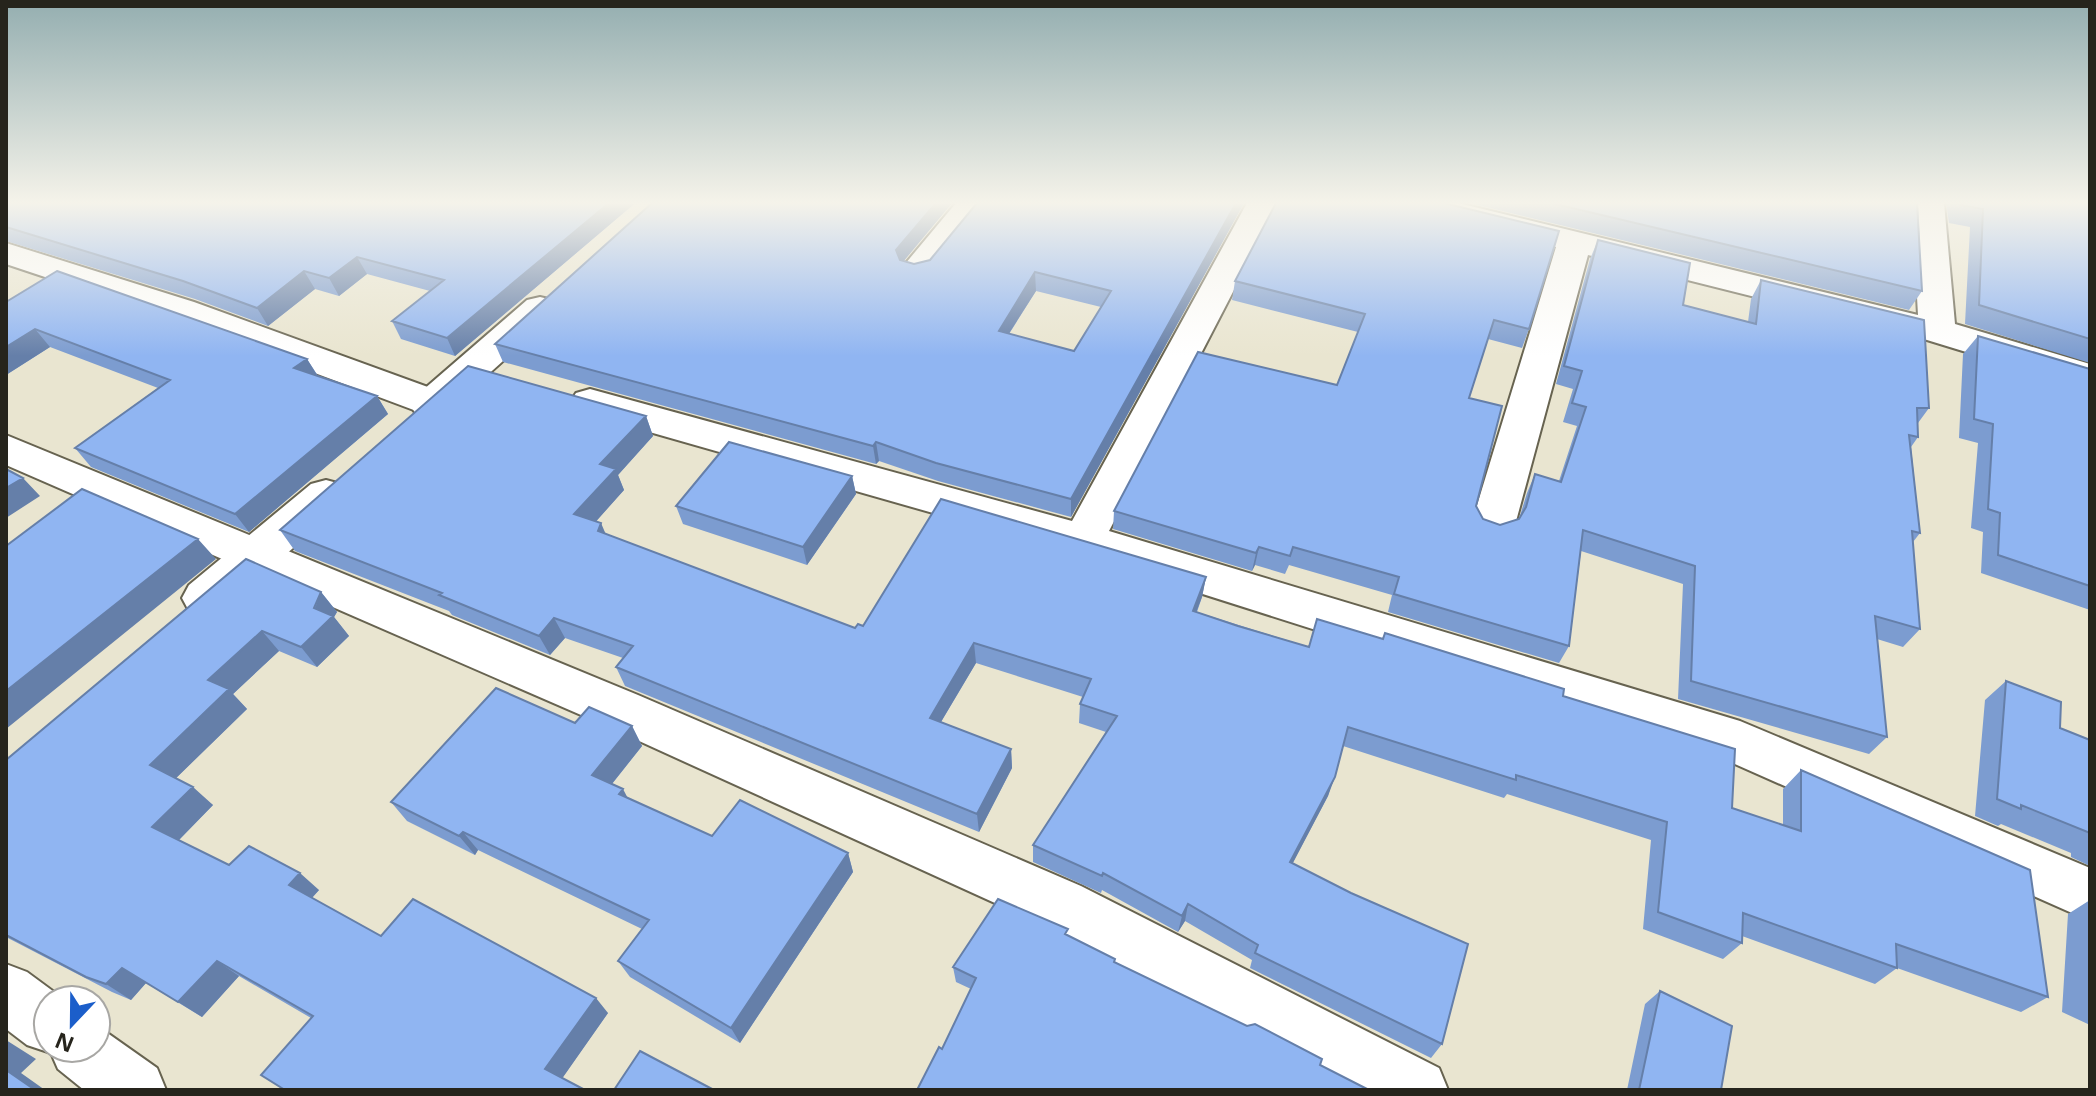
<svg xmlns="http://www.w3.org/2000/svg" width="2096" height="1096" font-family="'Open Sans',sans-serif">
	<style>
		.lines { fill: none; stroke-linecap: round; stroke-linejoin: round }
		.minor-casing { stroke: #676350; stroke-width: 4 }
		.tertiary-casing { stroke: #676350; stroke-width: 4 }
		.minor { fill: #fff; fill-rule: evenodd }
		.tertiary { fill: #fff; fill-rule: evenodd }
		.wall { fill: #7c9cd0; fill-rule: evenodd }
		.shaded-wall { fill: #657fa9 }
		.building { fill: #90b5f2; stroke: #657fa9; stroke-width: 2; fill-rule: evenodd }
	</style>
	<rect width="100%" height="100%" fill="#e9e5d0"/>
	<g class="lines">
		<defs>
			<path id="minor" d="M956,203H989L929,277L917,280L905,277L900,270Z
				M1247,203H1279L1109,531L1740,721L2090,868V921L1728,761L1080,555L576,411L570,402L576,393L590,389L1072,521Z
				M1403,203H1458L1918,315L1912,203H1944L1955,324L2090,364V390L1927,340L1588,255L1515,525L1508,536L1493,541L1478,536L1471,525L1556,247L1407,210Z
				M6,243L194,302L447,394L453,403L447,412L433,416L419,412L168,318L6,264Z
				M6,435L638,695L1081,886L1439,1068L1448,1090H1354L1041,924L604,725L6,465Z
				M6,964L27,972L65,1000H48V1048H96V1025L157,1068L166,1090H84L58,1069L51,1053L27,1045L6,1029Z"/>
			<path id="tertiary" d="M540,297L553,300L558,308L553,316L444,414L430,418L416,414L410,405L416,396L527,300Z
				M326,480L341,484L347,495L341,506L221,611L205,616L189,611L182,598L189,585L311,484Z"/>
		</defs>
		<use href="#minor" class="minor-casing"/>
		<use href="#tertiary" class="tertiary-casing"/>
		<use href="#minor" class="minor"/>
		<use href="#tertiary" class="tertiary"/>
	</g>
	<path class="wall" d="M6,203H633L634,204L455,356L401,339L392,321L430,291L367,274L339,296L315,289L268,326L195,299L6,241Z
		M652,203H952L903,261L914,264L930,260L977,203H1244L1071,517L938,481L879,461L876,464L503,362L495,344ZM1036,291L1101,307L1074,351L1009,334Z
		M1276,203L1529,329L1522,348L1488,339L1469,398L1476,506L1483,519L1500,525L1519,519L1527,493L1535,474L1559,481L1577,426L1563,422L1573,389L1556,384L1590,259L1598,240L1683,305L1748,322L1751,299L1761,280L1929,408L1918,423V437L1911,447L1920,533L1913,542L1920,629L1903,647L1877,639L1887,737L1869,754L1678,699L1683,584L1581,551L1569,646L1559,663L1388,612L1392,595L1289,565L1285,574L1255,565L1252,571L1113,529L1114,511L1337,385L1358,332L1232,300L1235,281Z
		M1470,203H1918L1922,291L1909,310Z
		M1946,203H2090V363L1965,324L1970,227L1949,223Z
		M6,302L307,359L318,376L377,396L388,414L249,532L91,467L75,448L158,388L50,347L6,375Z
		M1978,336L2090,369V610L1981,573L1983,532L1971,528L1978,443L1959,438L1963,354Z
		M646,416L653,436L618,475L624,490L596,521L606,534L855,628L1206,577L1202,597L1197,612L1309,647L1563,696L1732,808L1783,825V789L1801,770L2048,997L2021,1012L1897,968L1875,984L1742,936V943L1723,959L1643,929L1651,840L1507,794L1504,798L1343,746L1328,796L1292,864L1442,1044L1431,1058L1250,968L1252,960L1185,921L1178,932L1102,890L1101,893L1033,862V845L1106,732L1079,723L1080,704L1083,697L976,663L941,722L1011,749L1012,768L979,832L625,686L616,667L623,658L565,638L550,655L452,615L449,611L295,551L280,530Z
		M852,476L856,494L807,565L683,524L676,506Z
		M321,592L337,612L334,617L349,636L317,667L279,651L233,694L247,709L176,778L213,805L179,840L229,865L319,890L312,898L381,936L608,1013L562,1078L311,1018L239,976L202,1017L146,983L131,1000L112,992L6,937V760Z
		M2006,681L2060,728L2090,740V866L2071,857V853L2001,824L1998,826L1975,816L1985,700Z
		M575,723L632,726L642,746L612,784L628,798L712,836L848,853L853,872L740,1043L630,977L618,961L642,929L478,850L475,855L407,821L391,802Z
		M2090,900V1025L2062,1012L2068,914Z
		M1067,935L1115,959V962L1247,1026L1322,1059L942,1049L971,989L956,982L953,967Z
		M1660,991L1721,1090H1627L1645,1004Z"/>
	<path class="shaded-wall" d="M609,203H633L634,204L455,356L447,338Z
		M936,203H952L898,268L896,250Z
		M1236,203H1244L1071,517V499Z
		M357,257L367,274L339,296L329,278Z
		M304,271L315,289L268,326L257,308Z
		M1035,272L1036,291L999,349V331Z
		M35,329L50,347L6,375V347Z
		M307,359L319,378L294,368Z
		M377,396L388,414L249,532L235,514Z
		M646,416L653,436L618,475L624,490L584,535L574,514L600,464Z
		M876,442L879,461L876,464L873,446Z
		M852,476L856,494L807,565L803,547Z
		M23,478L40,496L6,518V488Z
		M601,523L610,544L598,531Z
		M198,539L216,559L6,729V691Z
		M1259,547L1255,565L1252,571L1256,553Z
		M1206,577L1202,597L1189,631L1193,611Z
		M321,592L337,612L334,617L349,636L317,667L301,647Z
		M554,618L565,638L550,655L539,636Z
		M262,631L279,651L233,694L247,709L171,783L150,765L208,680Z
		M974,643L976,663L932,737L930,718Z
		M632,726L642,746L603,795L592,775Z
		M1011,749L1012,768L979,832L977,814Z
		M1335,777L1328,796L1284,880L1290,862Z
		M193,787L213,805L174,845L152,827Z
		M623,789L633,808L619,794Z
		M463,832L478,850L475,855L459,836Z
		M848,853L853,872L740,1043L731,1028Z
		M300,873L319,890L308,902L289,885Z
		M1188,904L1185,921L1178,932L1182,916Z
		M217,961L239,976L202,1017L178,1002Z
		M122,968L146,983L131,1000L106,984Z
		M596,998L608,1013L559,1083L545,1069Z
		M6,1040L36,1059L21,1073L45,1090H35L6,1070Z"/>
	<path class="building" d="M6,203H609L447,338L392,321L444,280L357,257L329,278L304,271L257,308L183,281L6,227Z
		M652,203H936L896,250L900,260L914,264L930,260L977,203H1236L1071,499L936,463L876,442L873,446L495,344ZM1035,272L1111,291L1074,351L999,331Z
		M1276,203H1444L1559,231L1529,329L1494,320L1469,398L1502,406L1476,506L1483,519L1500,525L1519,519L1526,507L1535,474L1561,482L1586,407L1572,403L1582,371L1564,366L1598,240L1690,263L1683,305L1756,324L1761,280L1924,320L1929,408H1917L1918,437L1909,435L1920,533L1912,531L1920,629L1875,616L1887,737L1691,681L1695,566L1583,530L1569,646L1394,594L1399,577L1293,547L1290,556L1259,547L1256,553L1114,511L1198,352L1337,385L1365,314L1235,281Z
		M1551,203H1917L1922,291Z
		M1961,203H2090V339L1979,305L1983,209L1961,205Z
		M57,271L307,359L294,368L377,396L235,514L75,448L170,380L35,329L6,347V302Z
		M1978,336L2090,369V586L1998,555L2000,513L1988,509L1993,424L1974,419Z
		M468,366L646,416L600,464L616,469L574,514L601,523L598,531L855,628L858,624L863,626L941,499L1206,577L1193,611L1238,626L1309,647L1317,619L1383,639L1385,633L1564,689L1563,696L1735,749L1732,808L1801,831V770L2030,870L2048,997L1896,944L1897,968L1743,913L1742,943L1658,912L1667,822L1516,775V780L1348,727L1335,777L1290,862L1351,893L1468,944L1442,1044L1255,953L1258,945L1188,904L1182,916L1103,873L1102,876L1033,845L1117,716L1080,704L1091,679L974,643L930,718L1011,749L977,814L616,667L633,646L554,618L539,636L439,595L442,593L280,530Z
		M729,442L852,476L803,547L676,506Z
		M6,469L23,478L6,488Z
		M82,489L198,539L6,691V546Z
		M246,559L321,592L314,608L333,616L301,647L262,631L208,680L229,689L150,765L193,787L152,827L229,865L249,846L300,873L289,885L381,936L413,899L596,998L545,1069L585,1090H285L261,1075L313,1016L217,961L178,1002L122,968L106,984L86,977L6,935V760Z
		M2006,681L2061,702L2060,728L2090,740V833L2021,805V809L1997,799Z
		M496,688L575,723L589,707L632,726L592,775L623,789L619,794L712,836L740,800L848,853L731,1028L618,961L649,920L463,832L459,836L391,802Z
		M998,899L1068,929L1065,934L1115,959L1114,962L1247,1026L1255,1024L1322,1059L1320,1065L1369,1090H917L939,1047L942,1049L976,978L953,967Z
		M1660,991L1732,1026L1721,1090H1639Z
		M640,1051L714,1090H614Z
		M6,1070L35,1090H6Z"/>
	<linearGradient id="sky" x2="0" y2="1"><stop stop-color="#94aeb0"/><stop offset="0.57" stop-color="#f5f3ea"/><stop offset="1" stop-color="#f5f3ea" stop-opacity="0"/></linearGradient>
	<rect width="2096" height="356" fill="url(#sky)"/>
	<rect width="2096" height="1096" fill="none" stroke="#26241c" stroke-width="16"/>
	<g transform="translate(72 1024) rotate(202)"><circle r="38" fill="#ffffff" stroke="#a8a7a4" stroke-width="2"/>
	<path d="M0-6L14 30L0 20L-14 30Z" fill="#1b5eca"/>
	<text y="-12" font-size="22" font-weight="bold" text-anchor="middle" fill="#26241c">N</text>
	</g>
</svg>
